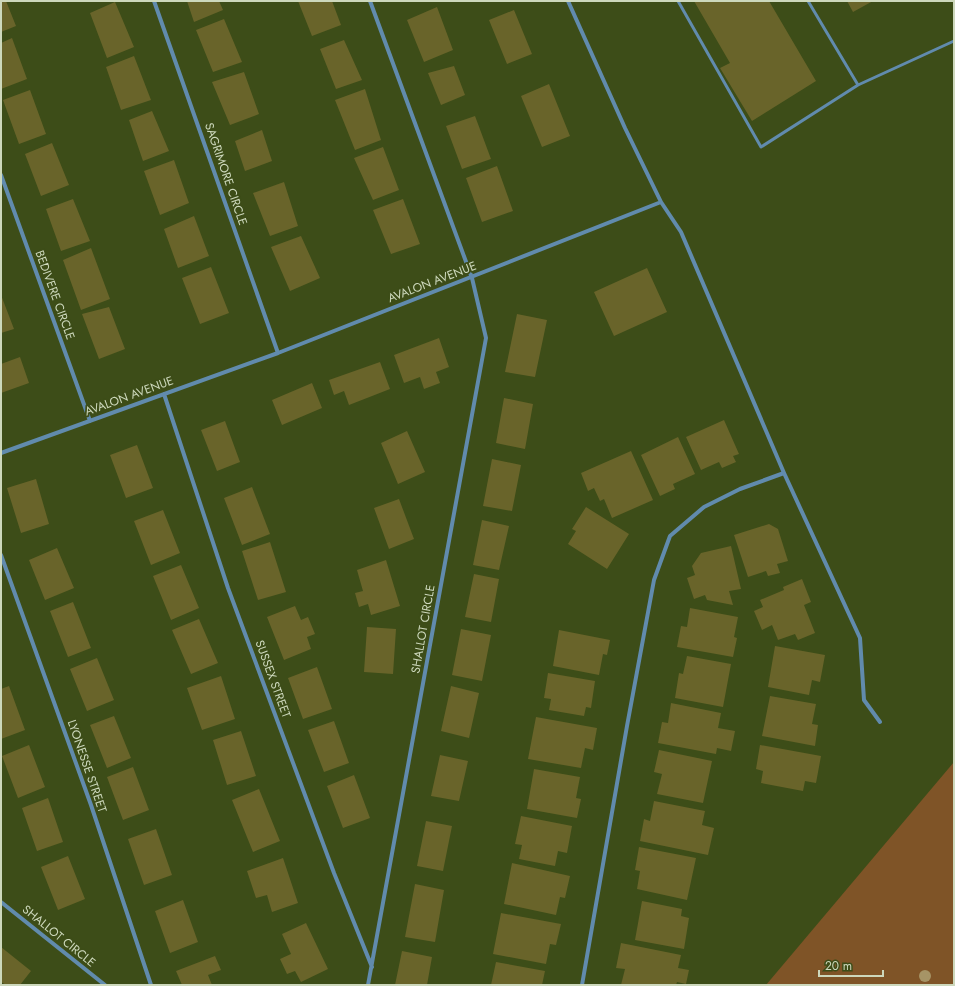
<svg xmlns="http://www.w3.org/2000/svg" width="955" height="986" font-family="Jost,sans-serif">
	<style>
		.green { fill: #7f5427 }
		.building { fill: #69642a }
		.lines { fill: none; stroke-linecap: round; stroke-linejoin: round }
		.service { stroke: #618bad; stroke-width: 3 }
		.minor { stroke: #618bad; stroke-width: 4 }
		.tree { fill: #a69466 }
		.labels { text-anchor: middle; stroke-width: 3.5; stroke-linejoin: round; paint-order: stroke }
		.street-label { font-size: 12px; fill: #cdd8bc; stroke: #3d4d18 }
	</style>
	<rect width="100%" height="100%" fill="#3d4d18"/>
	<path class="green" d="M954,762V985H766Z"/>
	<path class="building" d="M1,1H6L16,26L1,32Z
		M187,1H219L223,10L194,22Z
		M298,1H332L341,25L312,36Z
		M694,1H769L816,81L752,121L720,68L730,63Z
		M847,1H873L853,12Z
		M115,2L134,47L107,58L90,13Z
		M437,7L453,50L424,62L407,20Z
		M514,10L532,54L507,64L489,20Z
		M224,19L242,62L213,72L196,30Z
		M12,38L27,79L1,89V43Z
		M344,40L362,80L336,89L320,49Z
		M134,56L151,100L121,110L106,67Z
		M454,66L465,95L441,105L428,73Z
		M244,72L259,114L230,125L212,82Z
		M549,84L570,136L542,147L521,96Z
		M365,89L381,140L355,150L335,100Z
		M30,90L46,134L19,144L3,100Z
		M152,111L169,151L143,161L129,120Z
		M475,116L491,159L462,169L446,126Z
		M262,130L272,161L245,171L235,141Z
		M52,143L69,185L41,196L25,154Z
		M383,147L399,190L373,200L354,158Z
		M174,160L189,203L160,215L144,171Z
		M497,166L513,211L482,222L466,178Z
		M284,182L298,226L270,236L253,193Z
		M73,199L90,241L61,251L46,209Z
		M403,199L420,244L391,254L373,210Z
		M194,216L209,256L178,268L164,229Z
		M301,236L320,278L290,291L271,247Z
		M91,248L110,299L81,310L63,260Z
		M211,267L229,313L200,324L182,278Z
		M647,268L667,312L614,336L594,292Z
		M1,295L14,329L1,333Z
		M109,307L125,349L99,359L82,314Z
		M517,314L547,320L535,377L505,372Z
		M439,338L449,367L436,372L440,383L424,389L420,377L404,383L394,355Z
		M20,357L29,383L1,393V364Z
		M380,362L390,389L349,405L344,391L334,395L329,380Z
		M312,383L322,408L282,425L272,400Z
		M504,398L533,404L525,449L496,443Z
		M724,420L739,454L733,456L736,462L722,468L719,462L701,470L686,437Z
		M225,421L240,462L217,471L201,430Z
		M407,431L425,472L398,484L381,443Z
		M678,437L695,474L673,484L675,489L660,496L641,455Z
		M137,445L153,488L126,498L110,455Z
		M631,451L653,500L612,518L604,499L600,501L594,488L588,491L581,473Z
		M492,459L521,465L512,511L483,506Z
		M36,479L49,524L21,533L7,488Z
		M252,487L270,534L242,545L224,498Z
		M399,499L414,539L389,549L374,508Z
		M586,507L629,534L607,569L568,544L576,531L572,529Z
		M163,510L180,553L151,565L134,521Z
		M482,520L509,526L499,570L473,565Z
		M769,524L778,529L788,561L777,564L780,573L768,576L766,571L748,577L734,535Z
		M270,542L286,592L258,600L242,551Z
		M731,546L741,589L729,591L733,605L707,600L705,595L694,599L687,578L695,575L692,566L701,553Z
		M57,548L74,588L45,600L29,560Z
		M386,560L400,606L371,615L368,604L359,607L355,593L363,591L357,570Z
		M181,565L199,608L171,620L153,576Z
		M474,574L499,579L491,622L465,617Z
		M802,579L811,602L804,605L815,633L798,640L795,634L778,640L772,625L762,630L754,611L763,607L760,600L784,590L783,587Z
		M73,602L91,648L68,657L50,611Z
		M295,606L301,620L308,617L315,634L307,637L311,649L284,660L267,617Z
		M690,608L738,617L734,637L737,638L733,657L677,647L681,626L687,627Z
		M199,619L218,663L191,674L172,630Z
		M367,627L396,629L393,674L364,672Z
		M461,629L491,635L482,681L452,675Z
		M559,630L610,640L607,655L603,654L599,675L553,666Z
		M775,646L825,655L820,682L812,680L809,695L768,687Z
		M687,656L731,664L723,707L675,698L679,673L683,674Z
		M97,658L114,700L87,711L70,669Z
		M317,667L332,709L303,719L288,678Z
		M548,673L595,681L591,708L586,707L584,716L549,710L551,699L544,698Z
		M221,676L235,719L202,730L187,688Z
		M9,686L25,730L1,739V689Z
		M451,686L479,693L469,738L441,731Z
		M770,696L816,704L812,724L818,725L815,746L762,736Z
		M671,703L721,713L718,728L735,731L731,751L717,748L716,754L658,743L662,722L668,723Z
		M114,716L131,758L107,768L90,725Z
		M536,717L597,728L593,750L585,748L581,768L528,759Z
		M334,721L349,763L324,772L308,730Z
		M241,731L256,776L227,785L213,740Z
		M29,745L45,787L18,798L2,756Z
		M760,745L821,756L816,783L805,781L803,791L761,783L763,771L756,769Z
		M659,750L712,761L703,803L657,794L662,774L654,772Z
		M440,755L468,761L459,801L431,796Z
		M133,767L149,810L123,820L107,777Z
		M534,769L580,777L576,798L581,799L577,818L527,809Z
		M354,775L370,818L343,828L327,786Z
		M259,789L280,841L253,852L232,800Z
		M48,798L63,842L37,851L22,808Z
		M654,801L705,811L702,825L714,828L708,855L640,841L644,819L650,821Z
		M521,816L572,826L567,853L558,851L555,866L519,859L522,845L515,844Z
		M426,821L452,826L443,871L417,866Z
		M156,829L172,875L144,885L128,839Z
		M639,847L696,858L687,900L637,889L640,871L635,870Z
		M68,856L85,899L58,910L41,867Z
		M283,858L298,903L272,912L267,895L256,898L247,871Z
		M512,863L570,876L565,898L560,897L556,915L504,904Z
		M415,884L444,890L435,942L405,937Z
		M183,900L198,942L170,953L155,911Z
		M642,901L682,909L681,916L689,918L684,949L635,940Z
		M501,913L561,924L556,945L550,944L546,964L493,954Z
		M306,923L328,969L301,982L295,971L287,974L280,959L291,954L282,934Z
		M621,943L681,955L678,968L689,970L686,984L677,982L676,985H621L625,969L616,968Z
		M1,947L31,971L20,985H6L1,982Z
		M402,951L432,957L427,985H395Z
		M215,956L221,970L208,975L212,985H182L176,971Z
		M496,962L545,971L542,985H491Z"/>
	<g class="lines">
		<path class="service" d="M678,1L761,147L858,85L808,1
			M858,85L954,41"/>
		<path class="minor" d="M154,1L278,353
			M1,175L90,421
			M661,202L681,232L784,473L860,638L864,700L880,722
			M164,394L228,588L334,873L372,967
			M1,453L278,353L661,202L625,128L568,1
			M1,555L91,805L151,985
			M1,902L105,985
			M368,985L486,338L472,278L370,1
			M582,985L627,726L654,580L670,536L704,507L740,489L784,473"/>
	</g>
	<circle class="tree" cx="925" cy="976" r="6"/>
	<g class="labels">
		<g class="street-label">
			<text transform="translate(226 174) rotate(71)" y="4">SAGRIMORE CIRCLE</text>
			<text transform="translate(432 282) rotate(-21)" y="4">AVALON AVENUE</text>
			<text transform="translate(55 295) rotate(70)" y="4">BEDIVERE CIRCLE</text>
			<text transform="translate(129 396) rotate(-20)" y="4">AVALON AVENUE</text>
			<text transform="translate(423 629) rotate(-80)" y="4">SHALLOT CIRCLE</text>
			<text transform="translate(273 679) rotate(70)" y="4">SUSSEX STREET</text>
			<text transform="translate(87 766) rotate(71)" y="4">LYONESSE STREET</text>
			<text transform="translate(59 936) rotate(39)" y="4">SHALLOT CIRCLE</text>
		</g>
	</g>
	<rect width="955" height="986" fill="none" stroke="#cdd8bc" stroke-width="4"/>
	<path d="M819 970v6h64v-6" fill="none" stroke="#cdd8bc" stroke-width="2"/>
	<text x="825" y="970" font-size="12" fill="#cdd8bc" stroke="#3d4d18" stroke-width="3" paint-order="stroke">20 m</text>
</svg>
